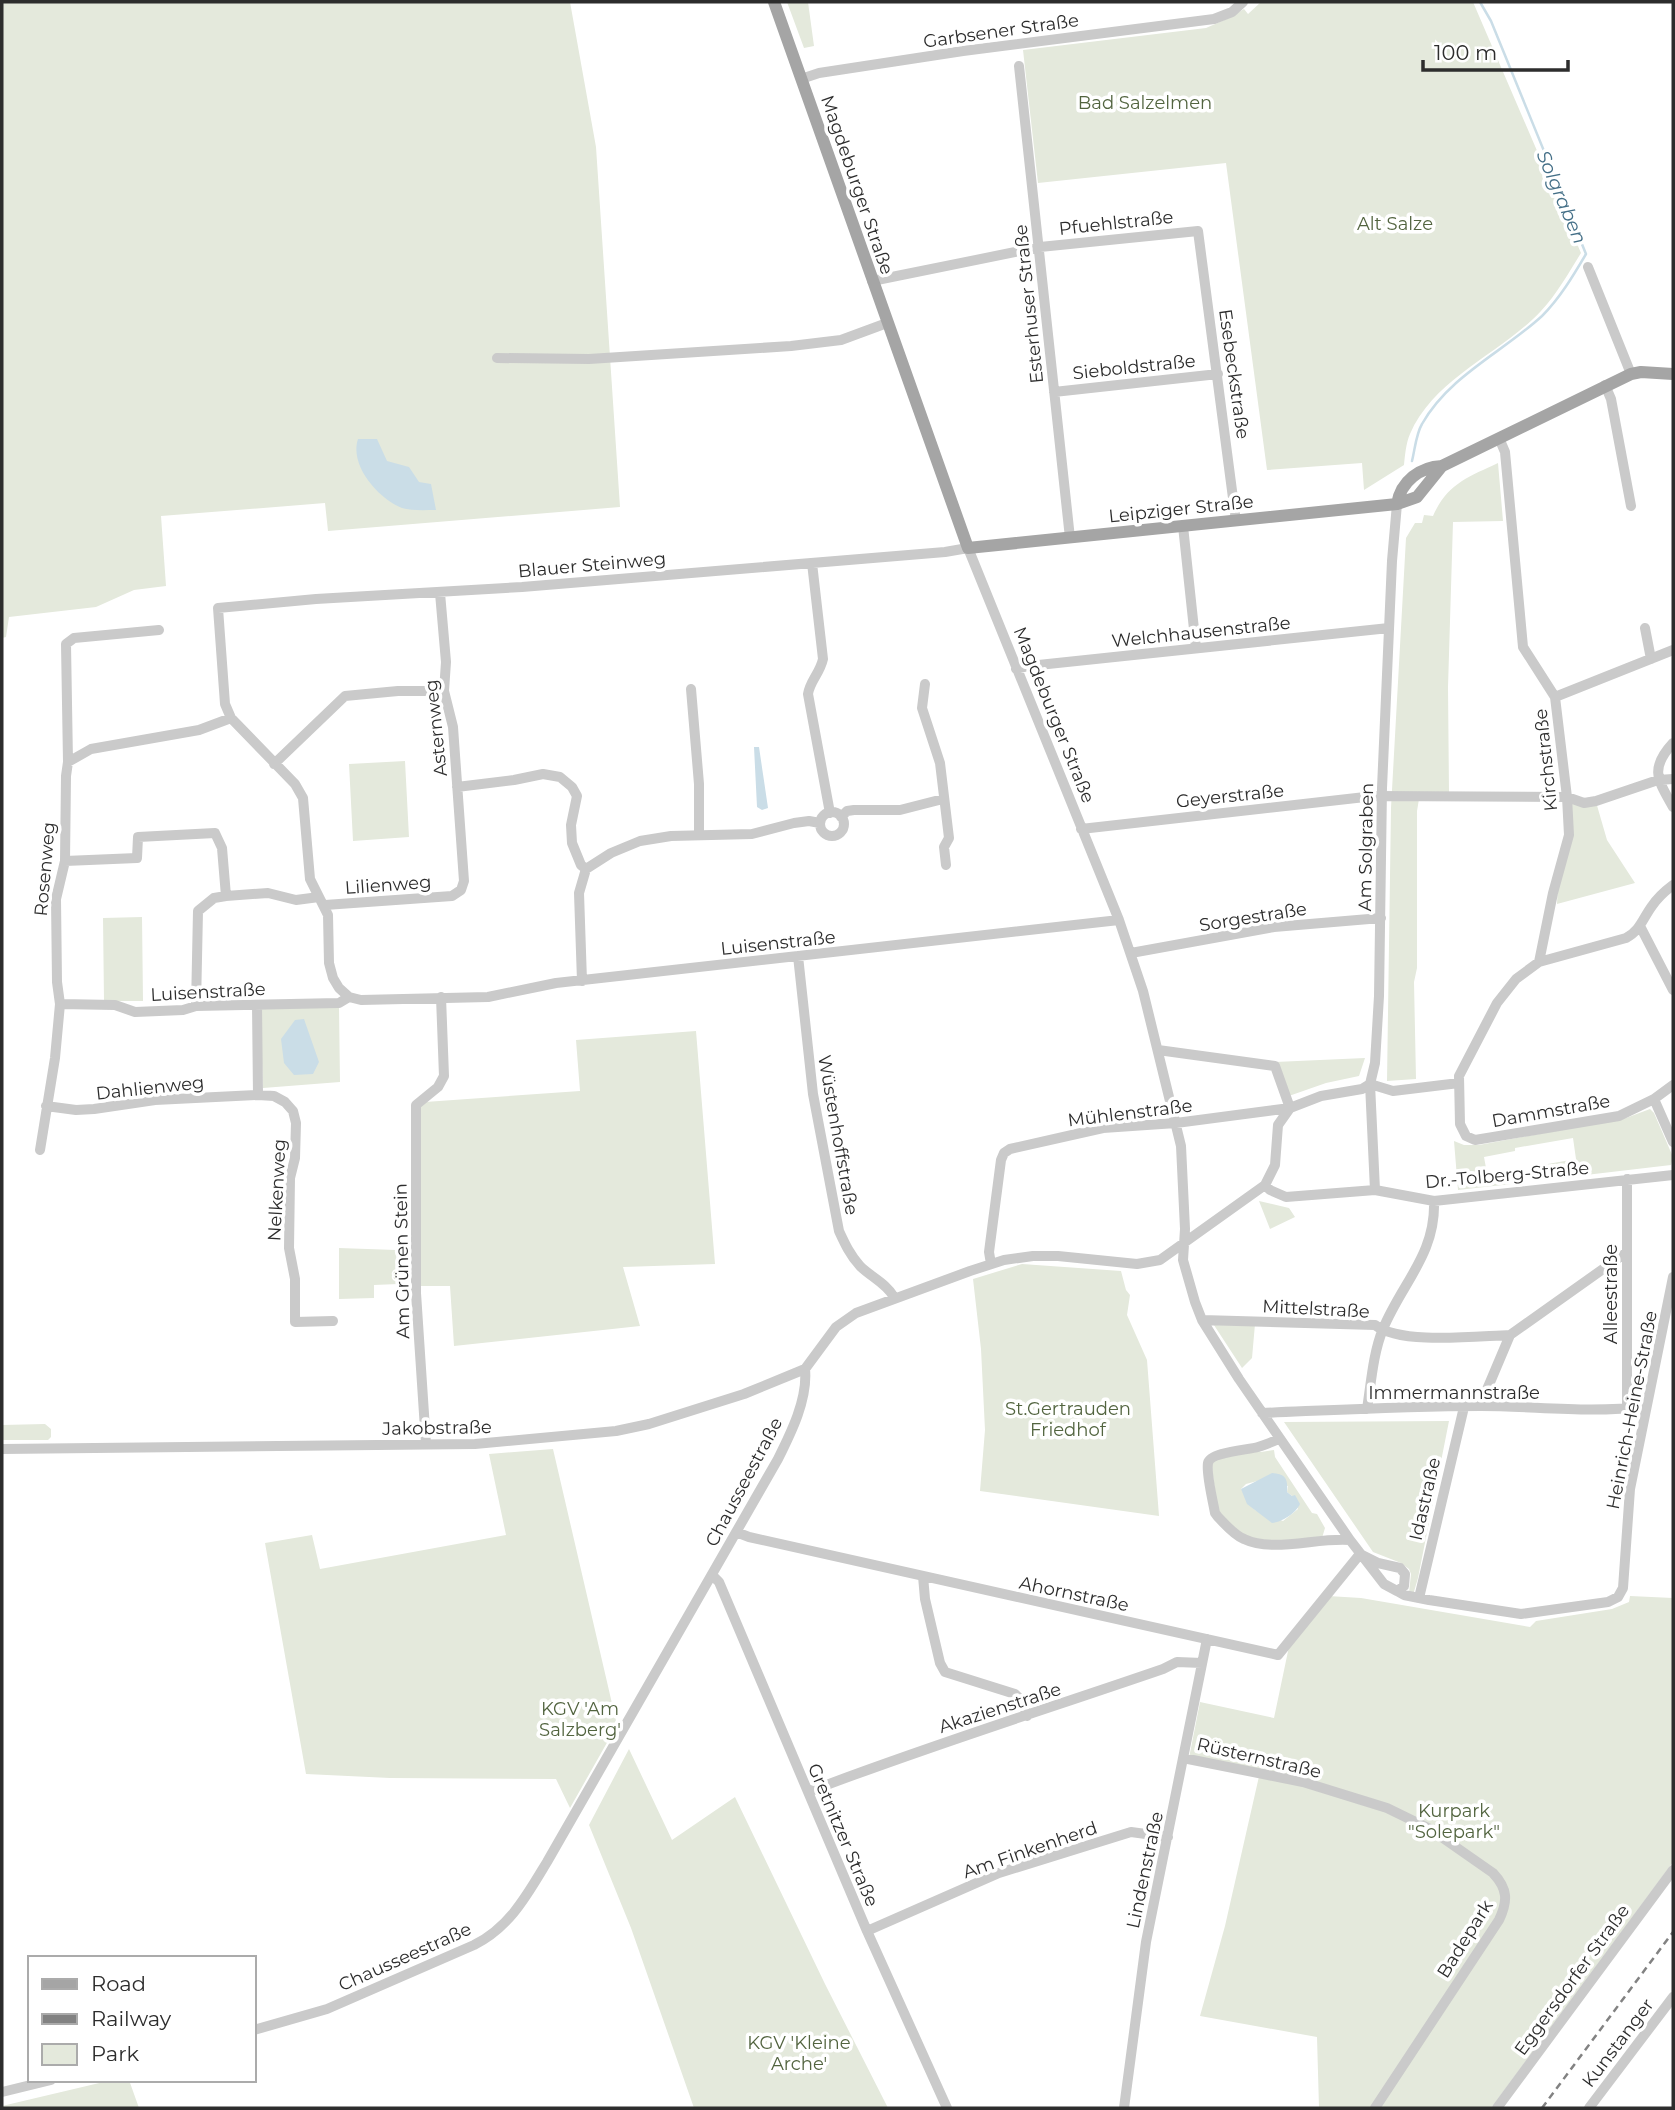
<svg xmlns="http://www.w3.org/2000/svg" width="1675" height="2110" font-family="Montserrat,sans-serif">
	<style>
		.green { fill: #e4e9dc; fill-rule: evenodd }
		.water { fill: #cadde7 }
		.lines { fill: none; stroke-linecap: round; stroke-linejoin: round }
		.stream { stroke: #cadde7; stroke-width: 2.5 }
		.minor { stroke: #cacaca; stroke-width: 10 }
		.major { stroke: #a5a5a5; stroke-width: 12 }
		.rail { stroke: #828282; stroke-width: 2.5; stroke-dasharray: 7 5; stroke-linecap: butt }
		.labels { text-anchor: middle; stroke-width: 7; stroke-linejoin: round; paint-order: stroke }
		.street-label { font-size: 18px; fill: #2d2d2d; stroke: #fff }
		.park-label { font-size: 18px; fill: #52643f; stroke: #fff }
		.water-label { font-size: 19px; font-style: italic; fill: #446f87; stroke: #fff }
	</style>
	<rect width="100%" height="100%" fill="#fff"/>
	<path class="green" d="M2,2H570L596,147L620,507L328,531L325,503L161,516L166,586L134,590L96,607L9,617L6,637L2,638Z
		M787,2H808L814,46L804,48Z
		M1261,2H1473L1581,253C1569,272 1557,294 1541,311C1501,354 1435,377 1410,434C1406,443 1405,455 1404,465L1364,490L1362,463L1267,470L1226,163L1038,183L1023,50L1206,28L1229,18L1244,9L1248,14Z
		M1498,463L1503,521L1453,522L1448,687L1449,792L1420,793L1417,811V968L1414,982L1416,1079L1387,1081L1391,808L1406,538L1415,523H1422L1424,515L1433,516C1447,484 1468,477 1498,463Z
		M405,761L409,837L353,841L349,764Z
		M1596,802L1607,840L1635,883L1557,904L1558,882L1572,833V803Z
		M142,917L143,1001H104L103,918Z
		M339,1007L340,1082L263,1088L260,1008Z
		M696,1031L715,1264L623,1267L640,1326L454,1346L450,1286H420L419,1107L425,1102L580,1091L576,1040Z
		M1365,1058L1359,1076L1326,1083L1286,1097L1275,1062Z
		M1650,1109L1654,1113L1673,1157L1671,1165L1543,1180L1542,1165L1576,1159L1573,1138L1515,1148V1151L1484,1157L1488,1179L1519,1174L1520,1183L1458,1190L1454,1141L1464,1145H1479L1626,1118Z
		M1259,1201L1289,1208L1295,1217L1270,1229Z
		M339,1248L396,1250L398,1284L374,1285V1298L339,1299Z
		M1022,1264L1121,1271L1126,1290L1130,1295L1127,1315L1147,1360L1159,1516L980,1491L985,1430L981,1349L973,1279Z
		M1210,1319L1255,1324L1252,1358L1242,1368Z
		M1449,1421L1418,1578L1413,1595L1409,1593L1411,1574L1409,1569L1401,1563L1373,1552L1284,1422Z
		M45,1424L51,1429V1437L48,1440H2V1425Z
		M553,1449L617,1725L570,1808L556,1779L390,1778L306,1774L265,1543L312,1535L320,1569L506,1535L489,1454Z
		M1256,1450L1261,1452L1274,1450L1275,1457L1312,1513L1317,1514L1325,1528L1322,1538L1277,1541L1246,1538L1218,1512L1211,1462L1218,1457ZM1261,1480L1288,1486L1287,1492L1292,1496L1298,1509L1283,1521L1255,1510L1241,1489L1246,1484Z
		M1328,1596L1361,1598L1530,1627L1536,1621L1612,1609L1629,1602L1630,1596L1673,1598V1862L1491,2108H1319L1317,2037L1200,2016L1225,1926L1260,1772L1189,1758L1200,1702L1274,1718L1291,1637Z
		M629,1749L672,1840L735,1797L825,1984L888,2108H694L631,1928L589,1825Z
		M112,2080H129L139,2108H2V2106Z"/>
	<path class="water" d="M358,439H377L387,461L409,467L419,482L431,484L436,510C425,510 412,511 402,508C379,499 349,466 358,439Z
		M754,747H759L768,808L762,810L757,807Z
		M304,1019L319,1062L313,1074L294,1075L284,1063L281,1039L295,1020Z
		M1272,1473C1286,1474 1288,1479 1287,1492L1292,1496L1295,1495L1300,1504C1296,1513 1282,1522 1272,1523L1247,1504L1241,1489Z"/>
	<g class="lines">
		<path class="stream" d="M1412,461C1415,449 1416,434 1422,424C1449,376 1503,352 1542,316C1560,298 1573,276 1586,254L1491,21L1480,2"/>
		<path class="minor" d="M1019,66L1070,538
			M801,79L819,73L963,51L1214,19L1232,12L1243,2
			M1588,267L1631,374
			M872,281L1040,247L1198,231L1236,521
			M497,358L589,359L791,346L841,340L887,323
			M1605,385L1611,399L1631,506
			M1054,392L1218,374
			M1499,438L1505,452L1523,647L1555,697L1567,797L1569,835L1553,893L1539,962
			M1183,526L1196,648
			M812,563L823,659C820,673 810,681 808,694L830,813
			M1645,628L1651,659
			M1016,669L1029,666L1389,628
			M925,684L922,708L940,763L949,838L944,847L946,865
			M691,689L699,784V834
			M1555,697L1673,650
			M1673,743C1649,769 1658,780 1673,807
			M68,762L91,749L199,730L231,718
			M274,764L345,696L398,691H444
			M457,787L514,780L543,774L560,777L572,787L577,796L571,825L572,843L581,865L586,869
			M820 824a12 12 0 1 1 24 0a12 12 0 1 1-24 0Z
			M841,817L847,811L854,810H900L943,799
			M1081,829L1374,796L1567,797L1584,803L1596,801L1658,780L1673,779
			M65,861L137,858L138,837L215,833L222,848L226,896L214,898L198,911L196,1006
			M1673,885C1665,891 1658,897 1652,906C1643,918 1640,931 1626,938L1539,962L1516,979L1497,1003L1459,1076L1460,1124L1466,1136L1475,1140L1619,1116L1654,1099L1673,1085
			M226,896L268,893L296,900L319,897
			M325,905L452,896L461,890L464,881L453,727L444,691L446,662L440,593
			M1640,926L1673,990
			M1131,953L1274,927L1381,918
			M798,956L813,1094L839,1231C845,1244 850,1255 860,1266C871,1277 886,1283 894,1297
			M582,981L579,893L586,869L611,853L640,841L671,836L752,834L794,823L809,821L820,823
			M349,997L339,988L333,978L329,963L328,915L310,879L303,798L295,784L231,718L225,704L218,608L316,599L522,587L945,552L968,548L1119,920L1143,991L1181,1146L1185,1229L1183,1260L1195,1302L1202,1320L1239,1379L1350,1540L1384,1584L1397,1591L1404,1586L1405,1574L1400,1568L1378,1563L1360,1554
			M60,1004L115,1005L135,1012L183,1010L196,1006L339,1003L349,997L361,1000L488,997L556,983L1119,920
			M257,1005L258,1095L274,1096L285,1102L293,1111L296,1123L295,1158L290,1178L289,1248L295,1279V1322L333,1321
			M1370,1084L1393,1091L1459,1083
			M1654,1099L1673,1142
			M46,1106L76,1110L94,1109L155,1100L258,1095
			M40,1150L55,1058L60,1004L57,982L56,899L65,861L66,776L68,762L66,644L74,638L159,630
			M1265,1185L1270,1190L1286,1197L1375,1190L1434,1201L1673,1175
			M1375,1190L1370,1084L1375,1063L1379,996L1382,788L1392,561L1397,504
			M991,1264L989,1252L1001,1160L1004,1153L1010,1149L1103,1128L1176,1123L1290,1108L1275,1066L1158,1050
			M1202,1320L1375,1325C1400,1345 1477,1336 1510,1335
			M1480,1406L1510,1335L1627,1252
			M1367,1409C1371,1384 1373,1353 1383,1329C1402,1283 1436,1254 1434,1201
			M1627,1409V1179
			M1262,1413C1335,1410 1408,1406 1481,1406C1536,1406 1591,1414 1646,1406
			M1279,1439C1272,1442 1265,1445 1258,1447C1248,1450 1210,1452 1208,1463C1206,1474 1213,1501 1215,1513L1218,1517C1226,1525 1234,1535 1244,1539C1273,1553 1318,1537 1350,1540
			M426,1444L416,1293V1105L438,1087L444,1076L441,997
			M2,1449L475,1444L616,1431L649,1424L744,1394L805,1369L836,1327L856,1313L970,1271L1004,1260L1033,1256H1058L1137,1264L1160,1260L1265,1185L1275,1165L1278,1125L1290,1108L1321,1096L1362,1089L1370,1084
			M736,1532L749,1537L1278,1655L1360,1554
			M712,1575L719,1582L867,1931L947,2108
			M923,1576L925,1599L940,1663L945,1672L1015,1694L1023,1702L1027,1716
			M1397,1591L1404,1595L1429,1600L1521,1614L1608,1602L1618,1597L1623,1588L1630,1489L1673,1277
			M1419,1598L1464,1407
			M1183,1758L1303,1782L1387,1808L1430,1829L1493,1873C1508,1889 1508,1901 1499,1920L1375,2108
			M808,1792C925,1747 1044,1710 1163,1669L1177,1662L1202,1663
			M867,1931L999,1873L1131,1832L1168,1837
			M254,2030L327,2009L474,1945C510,1927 527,1895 547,1862L778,1459C791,1433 808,1399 805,1369
			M2,2092L51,2080
			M1124,2108L1146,1942L1207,1639
			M1497,2108L1673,1870
			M1589,2108L1673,1997"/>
		<path class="major" d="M774,2L968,548L1397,504L1417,497L1442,466
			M1397,504C1401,481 1420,467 1442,466L1631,374L1641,372L1673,374"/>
		<path class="rail" d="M1542,2108L1673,1932"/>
	</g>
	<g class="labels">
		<g class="street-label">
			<text transform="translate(1001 31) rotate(-8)" y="6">Garbsener Straße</text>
			<text transform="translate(857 185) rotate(71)" y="6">Magdeburger Straße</text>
			<text transform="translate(1116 223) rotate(-6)" y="6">Pfuehlstraße</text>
			<text transform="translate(1029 304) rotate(-96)" y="6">Esterhuser Straße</text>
			<text transform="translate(1134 367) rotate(-6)" y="6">Sieboldstraße</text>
			<text transform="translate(1234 374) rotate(82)" y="6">Esebeckstraße</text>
			<text transform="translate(1181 509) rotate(-6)" y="6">Leipziger Straße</text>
			<text transform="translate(592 565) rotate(-5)" y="6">Blauer Steinweg</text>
			<text transform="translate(1201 632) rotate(-6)" y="6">Welchhausenstraße</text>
			<text transform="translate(1054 715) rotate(68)" y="6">Magdeburger Straße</text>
			<text transform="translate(436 728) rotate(-96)" y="6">Asternweg</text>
			<text transform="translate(1546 760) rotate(-96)" y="6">Kirchstraße</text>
			<text transform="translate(1230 796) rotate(-6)" y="6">Geyerstraße</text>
			<text transform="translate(1366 847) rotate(-89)" y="6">Am Solgraben</text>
			<text transform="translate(45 869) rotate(-85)" y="6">Rosenweg</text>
			<text transform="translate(388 885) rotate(-4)" y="6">Lilienweg</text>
			<text transform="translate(1253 917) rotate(-9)" y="6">Sorgestraße</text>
			<text transform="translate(778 943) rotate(-6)" y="6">Luisenstraße</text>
			<text transform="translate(208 992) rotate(-3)" y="6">Luisenstraße</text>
			<text transform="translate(150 1088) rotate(-6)" y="6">Dahlienweg</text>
			<text transform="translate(1551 1111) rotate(-10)" y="6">Dammstraße</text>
			<text transform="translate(1130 1113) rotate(-7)" y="6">Mühlenstraße</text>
			<text transform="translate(838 1135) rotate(80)" y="6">Wüstenhoffstraße</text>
			<text transform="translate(1507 1175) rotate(-5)" y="6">Dr.-Tolberg-Straße</text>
			<text transform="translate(277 1190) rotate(-87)" y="6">Nelkenweg</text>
			<text transform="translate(402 1261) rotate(-91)" y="6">Am Grünen Stein</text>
			<text transform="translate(1611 1294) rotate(-90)" y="6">Alleestraße</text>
			<text transform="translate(1316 1309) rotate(3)" y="6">Mittelstraße</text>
			<text x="1454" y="1399">Immermannstraße</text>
			<text transform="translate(1632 1410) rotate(-79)" y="6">Heinrich-Heine-Straße</text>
			<text transform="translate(437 1428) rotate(-1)" y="6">Jakobstraße</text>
			<text transform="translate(744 1482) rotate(-62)" y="6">Chausseestraße</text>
			<text transform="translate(1425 1499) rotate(-77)" y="6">Idastraße</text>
			<text transform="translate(1074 1594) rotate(12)" y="6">Ahornstraße</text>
			<text transform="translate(1000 1708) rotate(-18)" y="6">Akazienstraße</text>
			<text transform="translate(1259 1758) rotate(13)" y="6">Rüsternstraße</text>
			<text transform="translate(843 1835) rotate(67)" y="6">Gretnitzer Straße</text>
			<text transform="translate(1030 1850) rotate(-19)" y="6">Am Finkenherd</text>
			<text transform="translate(1145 1870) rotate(-78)" y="6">Lindenstraße</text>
			<text transform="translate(1465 1939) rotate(-58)" y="6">Badepark</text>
			<text transform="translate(405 1957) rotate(-24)" y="6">Chausseestraße</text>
			<text transform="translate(1572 1980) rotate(-54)" y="6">Eggersdorfer Straße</text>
			<text transform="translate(1618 2043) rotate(-53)" y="6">Kunstanger</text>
		</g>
		<g class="park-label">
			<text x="1145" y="109">Bad Salzelmen</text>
			<text x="1395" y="230">Alt Salze</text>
			<text x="1068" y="1415">St.Gertrauden<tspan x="1068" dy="21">Friedhof</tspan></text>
			<text x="580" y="1715">KGV 'Am<tspan x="580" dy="21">Salzberg'</tspan></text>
			<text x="1454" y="1817">Kurpark<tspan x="1454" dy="21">"Solepark"</tspan></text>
			<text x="799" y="2049">KGV 'Kleine<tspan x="799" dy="21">Arche'</tspan></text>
		</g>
		<g class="water-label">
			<text transform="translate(1562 197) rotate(67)" y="7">Solgraben</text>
		</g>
	</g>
	<rect width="1675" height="2110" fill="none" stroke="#2d2d2d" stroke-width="7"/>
	<rect x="28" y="1956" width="228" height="126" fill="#ffffff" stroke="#ababab" stroke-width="2"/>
	<rect x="42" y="1979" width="35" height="10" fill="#a5a5a5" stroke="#ababab" stroke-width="2"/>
	<text x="91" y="1991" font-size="21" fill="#2d2d2d">Road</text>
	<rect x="42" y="2014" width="35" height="10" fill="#828282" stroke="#ababab" stroke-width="2"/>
	<text x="91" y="2026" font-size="21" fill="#2d2d2d">Railway</text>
	<rect x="42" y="2044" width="35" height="21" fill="#e4e9dc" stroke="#ababab" stroke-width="2"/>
	<text x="91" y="2061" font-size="21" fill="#2d2d2d">Park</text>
	<path d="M1423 60v10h145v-10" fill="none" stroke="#2d2d2d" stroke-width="3.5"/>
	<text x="1434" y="60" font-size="21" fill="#2d2d2d" stroke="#ffffff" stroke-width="5" paint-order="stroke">100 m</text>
</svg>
